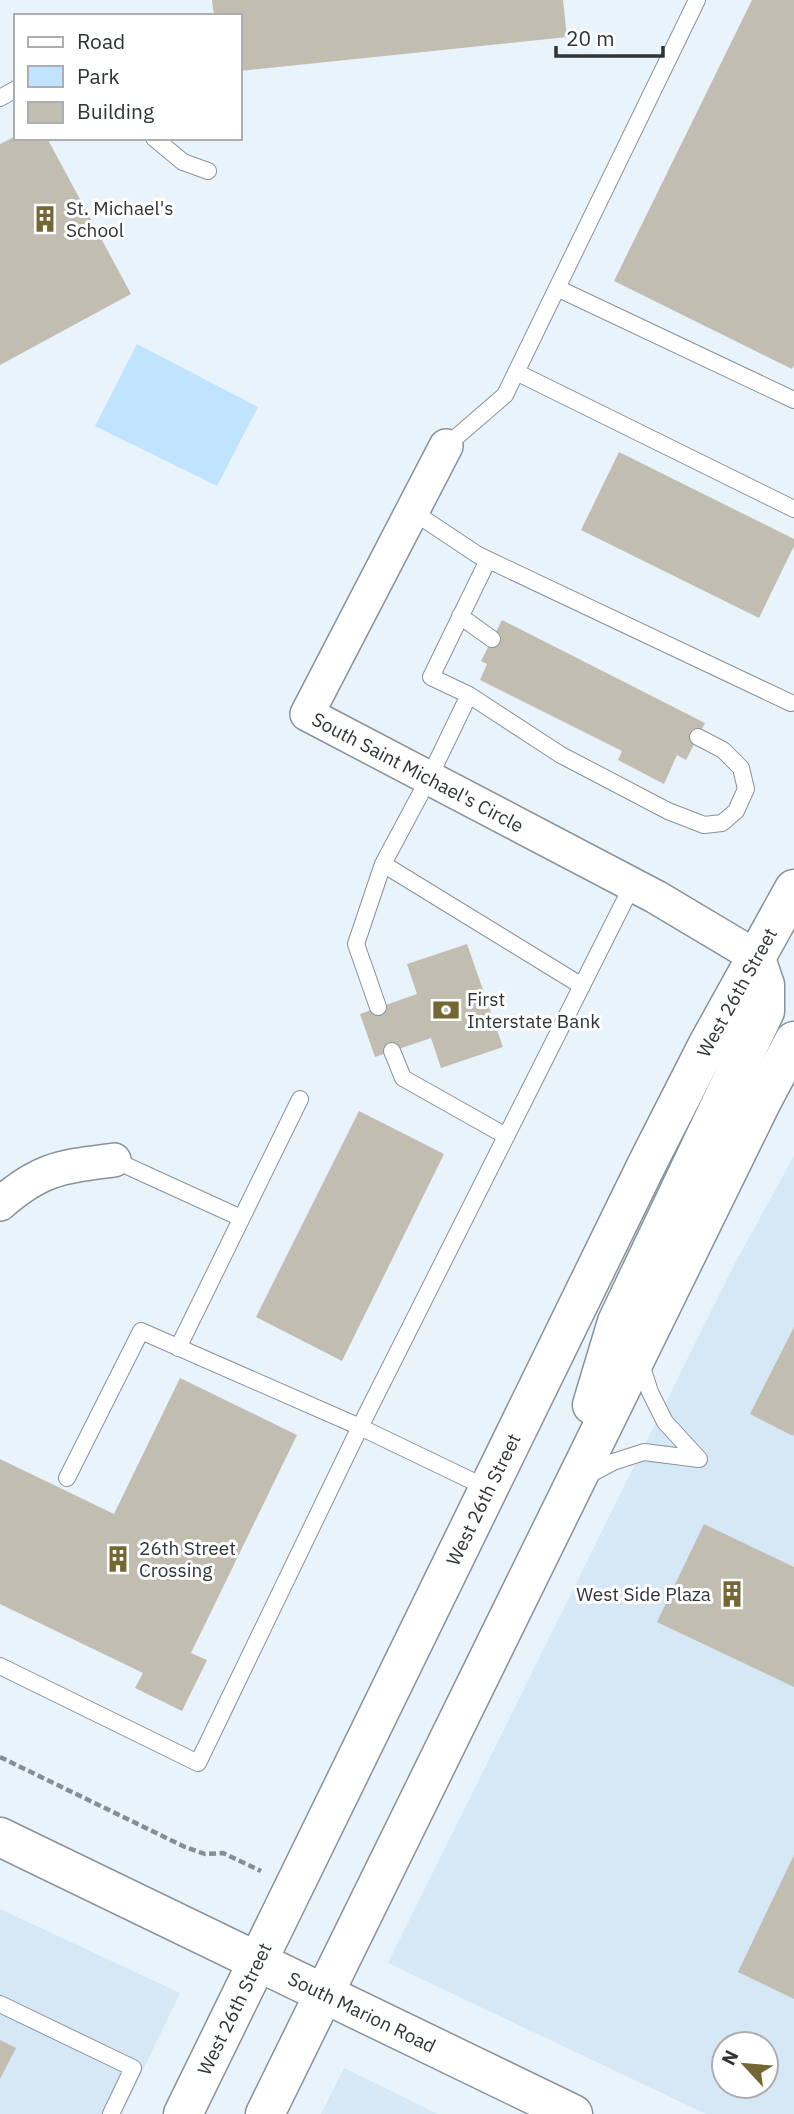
<svg xmlns="http://www.w3.org/2000/svg" width="794" height="2114" font-family="'IBM Plex Sans',sans-serif">
	<style>
		.built { fill: #d6e7f5; fill-rule: evenodd }
		.green { fill: #c0e3ff }
		.building { fill: #c1bdb1 }
		.lines { fill: none; stroke-linecap: round; stroke-linejoin: round }
		.service-casing { stroke: #88929a; stroke-width: 18 }
		.minor-casing { stroke: #88929a; stroke-width: 36 }
		.secondary-casing { stroke: #88929a; stroke-width: 41 }
		.path { stroke: #868e94; stroke-width: 4.5; stroke-dasharray: 7 3.5; stroke-linecap: butt }
		.service { stroke: #fff; stroke-width: 16 }
		.minor { stroke: #fff; stroke-width: 33 }
		.secondary { stroke: #fff; stroke-width: 38 }
		.labels { text-anchor: middle; stroke-width: 6; stroke-linejoin: round; paint-order: stroke }
		.poi-label { font-size: 19px; fill: #2f3437; stroke: #fff; text-anchor: start }
		.street-label { font-size: 19px; fill: #2f3437; stroke: #fff }
	</style>
	<rect width="100%" height="100%" fill="#e8f3fc"/>
	<path class="built" d="M794,1156V2114H706L388,1963L733,1267ZM724,2044H766V2086H724Z
		M0,1909L180,1993L122,2114H0Z
		M344,2068L438,2114H321Z"/>
	<path class="green" d="M137,344L258,407L217,486L95,426Z"/>
	<path class="building" d="M212,0H563L567,37L240,71V16H214Z
		M752,0H794V365L792,369L614,281Z
		M16,136V138H47L131,294L0,365V144Z
		M619,452L794,539V546L759,618L581,530Z
		M502,620L705,723L686,760L677,755L664,784L618,760L622,751L480,680L487,664L481,661Z
		M467,944L503,1047L441,1068L431,1038L375,1057L360,1014L417,994L407,964Z
		M359,1111L444,1154L342,1361L256,1317Z
		M794,1327V1433L793,1436L750,1414Z
		M180,1378L297,1435L191,1653L207,1660L182,1711L135,1688L143,1673L0,1604V1459L114,1514Z
		M704,1524L794,1567V1687L657,1622Z
		M794,1855V1999L738,1972Z
		M0,2040L16,2048L0,2079Z"/>
	<g class="lines">
		<defs>
			<path id="service" d="M0,98L16,89
				M154,138L183,162L208,171
				M557,288L794,400
				M516,372L794,509
				M446,446L505,395L697,0
				M412,511L478,555L791,703
				M488,560L431,677L469,695L429,778L383,864L582,986
				M460,616L492,639
				M469,695L561,755L668,811L704,825L722,823L736,811L746,789L741,768L723,750L698,737
				M378,1007L356,944L383,864
				M392,1051L403,1078L506,1136
				M114,1160L241,1218
				M178,1348L300,1099
				M640,1361L650,1392L665,1422L699,1459
				M585,1477L613,1462L644,1452L699,1459
				M67,1478L141,1331L360,1427L489,1489
				M0,1666L198,1763L360,1427L633,884
				M0,2004L133,2068L111,2114"/>
			<g id="minor">
				<path id="s1" d="M446,446L307,714L656,897L755,956"/>
				<path d="M0,1204C41,1168 61,1167 114,1160"/>
			</g>
			<g id="secondary">
				<path d="M592,1405L617,1322L765,1011V985L755,956"/>
				<path id="s2" d="M0,1837L573,2114"/>
				<path id="s3" d="M183,2114L648,1162L707,1046L794,889"/>
				<path d="M265,2114L763,1099L794,1041"/>
			</g>
		</defs>
		<use href="#service" class="service-casing"/>
		<use href="#minor" class="minor-casing"/>
		<use href="#secondary" class="secondary-casing"/>
		<path class="path" d="M0,1757L185,1847L205,1854L223,1853L261,1871"/>
		<use href="#service" class="service"/>
		<use href="#minor" class="minor"/>
		<use href="#secondary" class="secondary"/>
	</g>
	<defs>
		<symbol id="building-bare" viewBox="-9 -9 18 18"><path d="M-4-6H4V6H1V3H-1V6H-4ZM-2.5-4.3h1.7v1.8h-1.7ZM.8-4.3h1.7v1.8H.8ZM-2.5-1h1.7V.8h-1.7ZM.8-1h1.7V.8H.8Z" fill="#756734" stroke="#fff" stroke-width="2.5" paint-order="stroke"/></symbol>
		<symbol id="bank-bare" viewBox="-9 -9 18 18"><path d="M-6-4H6V4H-6ZM0-2.3a2.3 2.3 0 1 0 0 4.6a2.3 2.3 0 1 0 0-4.6Z" fill="#756734" stroke="#fff" stroke-width="2.5" paint-order="stroke"/></symbol>
	</defs>
	<g fill-rule="evenodd">
		<use href="#building-bare" x="26" y="200" width="38" height="38"/>
		<use href="#bank-bare" x="427" y="991" width="38" height="38"/>
		<use href="#building-bare" x="99" y="1540" width="38" height="38"/>
		<use href="#building-bare" x="713" y="1575" width="38" height="38"/>
	</g>
	<g class="labels">
		<g class="poi-label">
			<text x="66" y="215">St. Michael's<tspan x="66" dy="22">School</tspan></text>
			<text x="467" y="1006">First<tspan x="467" dy="22">Interstate Bank</tspan></text>
			<text x="139" y="1555">26th Street<tspan x="139" dy="22">Crossing</tspan></text>
			<text x="711" y="1601" text-anchor="end">West Side Plaza</text>
		</g>
		<g class="street-label">
			<text dy="7" stroke="none"><textPath href="#s1" startOffset="427">South Saint Michael's Circle</textPath></text>
			<text dy="7" stroke="none"><textPath href="#s3" startOffset="1251">West 26th Street</textPath></text>
			<text dy="7" stroke="none"><textPath href="#s3" startOffset="684">West 26th Street</textPath></text>
			<text dy="7" stroke="none"><textPath href="#s3" startOffset="117">West 26th Street</textPath></text>
			<text dy="7" stroke="none"><textPath href="#s2" startOffset="402">South Marion Road</textPath></text>
		</g>
	</g>
	<rect x="14" y="14" width="228" height="126" fill="#ffffff" stroke="#acaeaf" stroke-width="2"/>
	<rect x="28" y="37" width="35" height="10" fill="#ffffff" stroke="#acaeaf" stroke-width="2"/>
	<text x="77" y="49" font-size="21" fill="#2f3437">Road</text>
	<rect x="28" y="66" width="35" height="21" fill="#c0e3ff" stroke="#acaeaf" stroke-width="2"/>
	<text x="77" y="84" font-size="21" fill="#2f3437">Park</text>
	<rect x="28" y="102" width="35" height="21" fill="#c1bdb1" stroke="#acaeaf" stroke-width="2"/>
	<text x="77" y="119" font-size="21" fill="#2f3437">Building</text>
	<g transform="translate(745 2065) rotate(296)"><circle r="33" fill="#ffffff" stroke="#acaeaf" stroke-width="2"/>
	<path d="M0-5L12 26L0 18L-12 26Z" fill="#756734"/>
	<text y="-10" font-size="19" font-weight="bold" text-anchor="middle" fill="#2f3437">N</text>
	</g>
	<path d="M556 46v10h107v-10" fill="none" stroke="#2f3437" stroke-width="3.5"/>
	<text x="566" y="46" font-size="21" fill="#2f3437" stroke="#ffffff" stroke-width="5" paint-order="stroke">20 m</text>
</svg>
